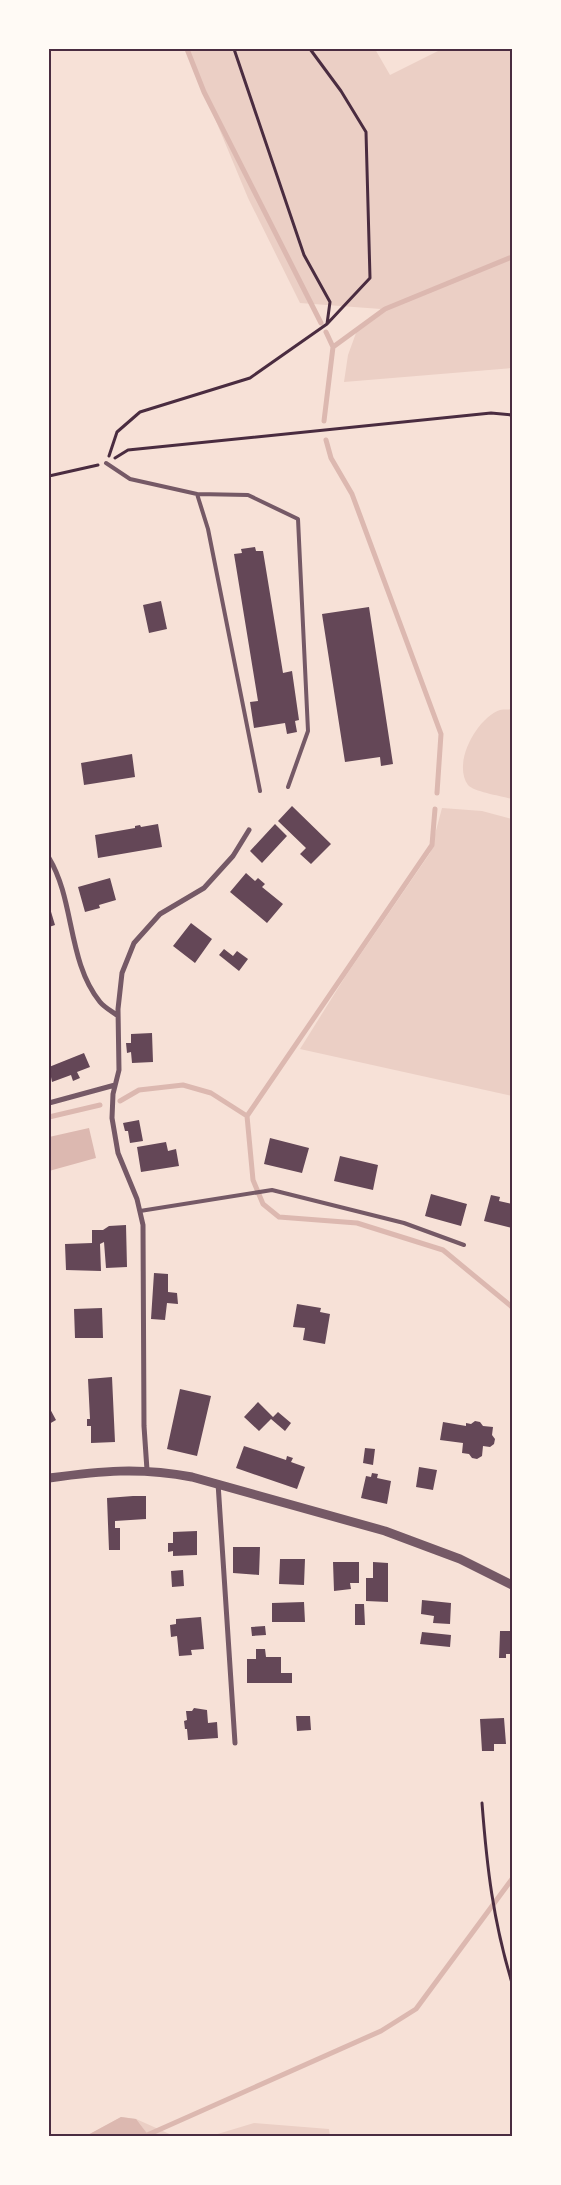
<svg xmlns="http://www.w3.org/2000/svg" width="561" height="2185" font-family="'IBM Plex Sans',sans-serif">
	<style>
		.green { fill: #ebcfc5 }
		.water { fill: #dcb8b0 }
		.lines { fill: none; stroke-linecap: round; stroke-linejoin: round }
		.stream { stroke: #dcb8b0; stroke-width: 5 }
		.building { fill: #644757 }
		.path { stroke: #4a2c40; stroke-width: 3 }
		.service { stroke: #755966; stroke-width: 4 }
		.minor { stroke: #755966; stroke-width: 5 }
		.tertiary { stroke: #755966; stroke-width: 9 }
		.neatline { fill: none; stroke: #4a2c40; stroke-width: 2 }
	</style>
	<rect width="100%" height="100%" fill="#f7e1d7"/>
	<path class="green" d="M186,49H375L390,75L442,49H512V368L344,382L348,355L356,333L381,309L300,303L248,198Z
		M512,709V799C502,796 474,792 468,785C452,763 477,718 500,710C504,709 509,710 512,709Z
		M442,808L482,811L512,819V1096L300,1049L345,977L430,853Z
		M121,2117L136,2119L174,2136H86Z
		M254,2123L329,2129L330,2136H211Z"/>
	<path class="water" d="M89,1128L96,1158L49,1171V1137Z
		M121,2117L136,2119L149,2136H86Z"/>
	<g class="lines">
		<path class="stream" d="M187,49L204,92L321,323
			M333,347L385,309L512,257
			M324,421L333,347L326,332
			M326,440L331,458L352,494L441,734L437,793
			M120,1101L139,1090L183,1085L211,1093L247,1116L253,1180L263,1204L279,1217L357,1223L443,1250L512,1307
			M247,1116L432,845L435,809
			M49,1117L100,1105
			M145,2136L381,2031L416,2009L512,1879"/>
	</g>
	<path class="building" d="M255,547L256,551H263L283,673L292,671L299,720L295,721L297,732L287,734L285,723L254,728L250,702L258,701L234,554L242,553L241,549Z
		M161,601L167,629L149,633L143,605Z
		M369,607L393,764L381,766L380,757L345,762L322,614Z
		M132,754L135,777L84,785L81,763Z
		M292,806L331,844L311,864L300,854L306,848L278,821Z
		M158,824L162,847L98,858L95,835L135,828V826L140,825L141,827Z
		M275,824L287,836L262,863L250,851Z
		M246,873L255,881L258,878L265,884L262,887L283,904L267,923L230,892Z
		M110,878L116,900L99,905L100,908L85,912L78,887Z
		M49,905L55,925L49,927Z
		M191,923L212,939L195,963L173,946Z
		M224,949L233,956L237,951L248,959L239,971L219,955Z
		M152,1033L153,1062L132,1063L131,1052L127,1053L126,1043H131V1034Z
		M84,1053L90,1067L77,1072L80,1078L73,1081L71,1075L52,1082L49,1067Z
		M139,1120L143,1141L130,1143L128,1131H125L123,1123Z
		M270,1138L309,1148L302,1173L264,1164Z
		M166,1142L168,1151L176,1149L179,1166L141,1172L137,1147Z
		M340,1156L378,1165L373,1190L334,1181Z
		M431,1194L467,1204L461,1226L425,1216Z
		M491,1195L500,1197L499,1201L512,1204V1228L484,1221Z
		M126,1225L127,1267L106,1268L104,1242L100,1244L101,1271L66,1270L65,1244L92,1243V1230H103L109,1226Z
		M154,1273L168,1274V1292L177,1293L178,1304L167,1303L165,1320L151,1319Z
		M297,1304L321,1308L320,1312L330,1314L325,1344L303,1340L305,1328L293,1327Z
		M102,1308L103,1338H75L74,1309Z
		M112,1377L115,1442L91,1443V1426H87V1419H90L88,1379Z
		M180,1389L211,1396L197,1456L167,1449Z
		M258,1402L273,1417L278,1412L291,1423L285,1431L271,1419L259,1431L244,1417Z
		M49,1407L56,1420L49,1424Z
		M475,1421L480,1422L483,1426L493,1427L492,1435L495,1439L494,1444L490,1447L483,1446L482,1456L477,1459L472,1458L469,1454L462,1453L463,1443L440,1440L443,1422L466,1426V1423L471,1424Z
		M244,1446L286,1460L287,1456L293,1458L291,1462L305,1467L297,1489L236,1468Z
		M365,1448L375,1449L373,1465L363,1463Z
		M419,1467L437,1470L433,1490L416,1487Z
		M372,1473L378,1474L377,1478L391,1481L387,1504L361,1498L366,1476L371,1477Z
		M133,1496H146V1519L115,1521V1528H120V1550H109L107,1498Z
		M197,1531V1555L173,1556V1551L168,1552V1543H173V1532Z
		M233,1547H260L259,1575L233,1573Z
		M280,1559H305L304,1585L279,1584Z
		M333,1562H359V1583H350L351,1589L334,1591Z
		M373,1562L388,1563V1602L366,1601V1578H373Z
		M183,1570L184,1586L172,1587L171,1571Z
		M422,1600L451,1603L450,1624L433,1623L434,1616L421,1614Z
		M304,1602L305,1622H272V1603Z
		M355,1604H364L365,1625H355Z
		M201,1617L204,1649L191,1650L192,1655L179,1656L177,1636L171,1637L170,1625L176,1624V1619Z
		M265,1626L266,1635L252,1636L251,1627Z
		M500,1631H512V1654H506V1658H499Z
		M422,1632L451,1635L450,1647L420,1644Z
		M256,1649H265L266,1657H281V1673H292V1683H247V1659H256Z
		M194,1708L207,1710L208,1723L217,1722L218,1738L188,1740L187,1729H185L184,1721L187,1720L186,1711H192Z
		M296,1716H310L311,1730L297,1731Z
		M504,1718L506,1744H494V1751H482L480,1719Z"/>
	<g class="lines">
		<path class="path" d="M234,49L304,255L330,302L327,324
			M109,456L117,432L140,412L250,378L327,324L370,278L366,132L341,91L310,49
			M115,458L128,450L491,413L512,415
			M49,476L98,465
			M482,1803C487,1868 493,1920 512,1983"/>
		<path class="service" d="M106,463L130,479L197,494L208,529L260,791
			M197,494L248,495L298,519L308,731L288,787
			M140,1211L272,1190L404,1223L464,1245"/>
		<path class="minor" d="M49,858C75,901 67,961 100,1002C105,1008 113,1012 118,1016
			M49,1103L115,1085
			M147,1470L144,1426L143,1225L137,1199L118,1153L112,1118L113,1094L119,1070L118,1009L122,973L134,943L160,914L204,888L233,856L249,830
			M218,1483L235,1743"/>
		<path class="tertiary" d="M49,1478C101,1471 139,1467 192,1477L385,1531L460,1559L512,1585"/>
	</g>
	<rect width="561" height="2185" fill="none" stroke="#fffaf5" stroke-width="100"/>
	<rect x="50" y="50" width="461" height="2085" class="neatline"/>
</svg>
